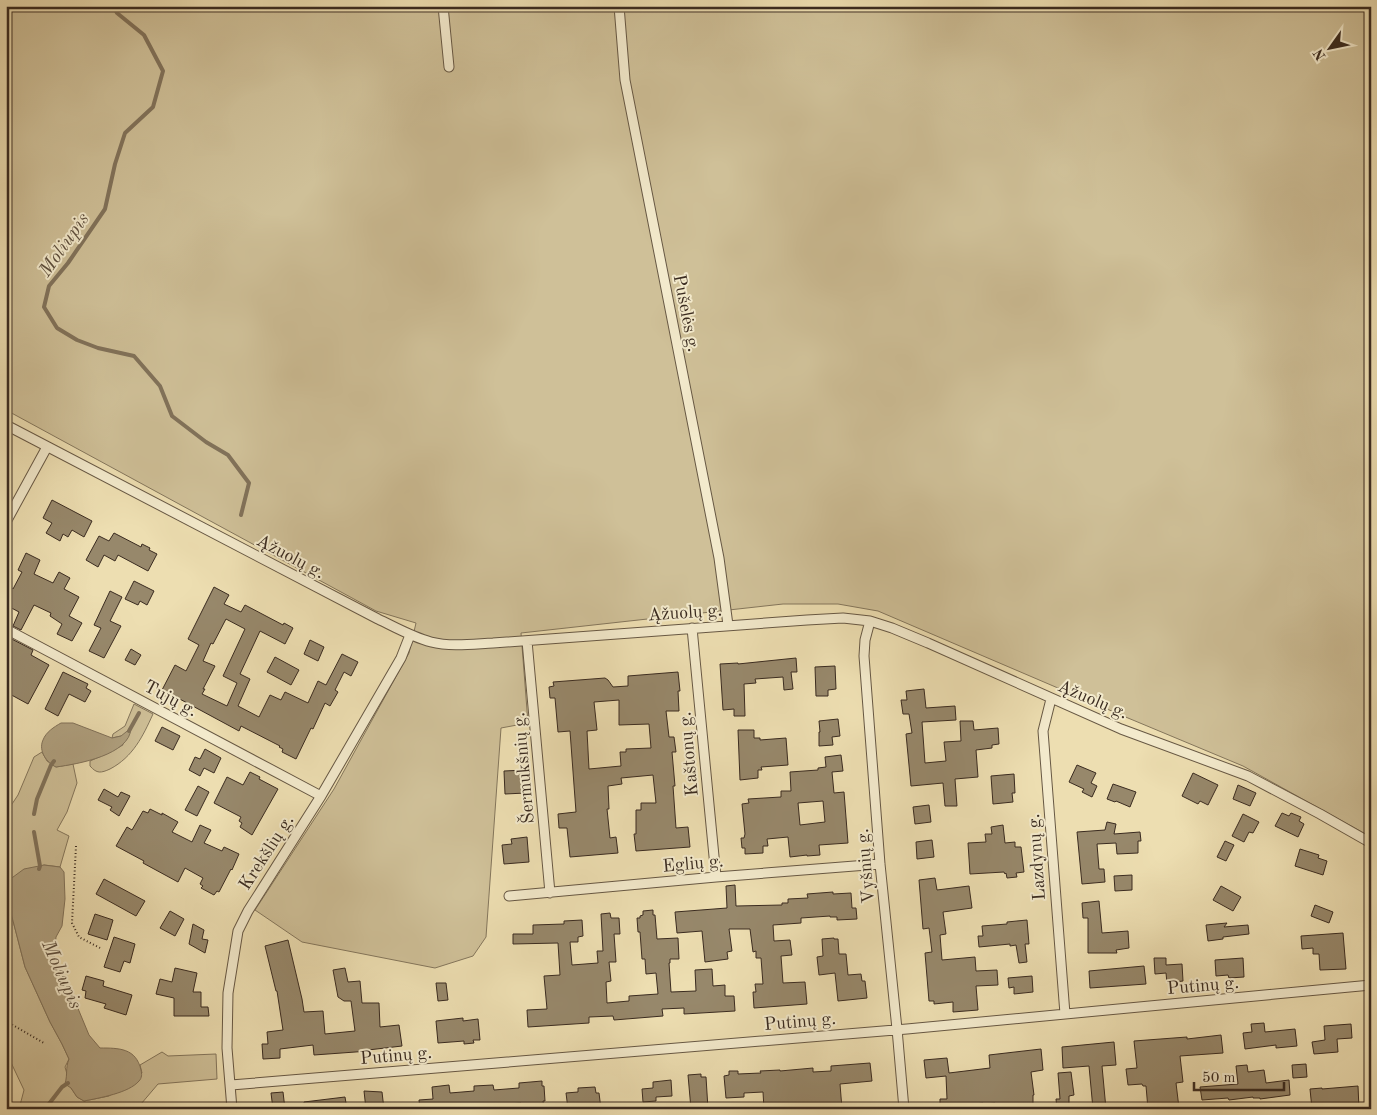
<svg xmlns="http://www.w3.org/2000/svg" width="1377" height="1115" font-family="'Old Standard TT',serif">
	<style>
		.green { fill: #cfc098; stroke: #84765c }
		.water { fill: #b0a180; stroke: #81725a }
		.lines { fill: none; stroke-linecap: round; stroke-linejoin: round }
		.stream { stroke: #81725a; stroke-width: 4 }
		.building { fill: #97886b; stroke: #3a2b20; fill-rule: evenodd }
		.street-casing { stroke: #675844; stroke-width: 11 }
		.path { stroke: #3a2b20; stroke-width: 2; stroke-dasharray: 1 2.5; stroke-linecap: butt }
		.street { stroke: #f3eacc; stroke-width: 9 }
		.labels { text-anchor: middle; stroke-width: 4; stroke-linejoin: round; paint-order: stroke }
		.street-label { font-size: 18px; fill: #3a2b20; stroke: #f3eacc }
		.water-label { font-size: 19px; font-style: italic; fill: #5d4e3d; stroke: #f3eacc }
	</style>
	<rect width="100%" height="100%" fill="#eddeb1"/>
	<filter id="stains"><feTurbulence type="fractalNoise" baseFrequency=".004" numOctaves="4"/><feColorMatrix values="0 0 0 0 .2 0 0 0 0 .09 0 0 0 0 .02 0 0 0 .5 -.17"/></filter>
	<radialGradient id="worn" r=".72"><stop offset=".6" stop-color="#630" stop-opacity="0"/><stop offset="1" stop-color="#630" stop-opacity=".3"/></radialGradient>
	<path class="green" d="M6,6H1371V837L1243,766L1128,718L878,611L838,604H783L521,633L528,723L501,728L486,937L473,956L435,968L302,942L255,910L334,789L409,653L416,623L376,611L6,410Z
		M134,704L153,714C143,736 133,757 110,769C101,773 97,774 90,766V761L108,753L123,745L121,736L112,738L113,734L125,726Z
		M42,752L47,761L56,767L73,764L77,783L67,812L57,830L69,836L60,867L44,865L9,880L6,885V813L18,795L34,757Z
		M6,903L12,917L25,967L50,1022L62,1044L69,1059L65,1067L71,1088L77,1097L84,1101L109,1096L142,1073L140,1065L162,1052L168,1056L216,1054L217,1079L158,1084L141,1104L127,1109H19L24,1090L6,1052Z"/>
	<path class="water" d="M61,723H73L112,738L121,736L131,728C130,755 78,764 56,767C47,763 38,751 43,740C46,732 54,727 61,723Z
		M44,865L60,867L64,872L65,899L62,926L56,937L54,961L72,994L89,1035L100,1048C119,1048 136,1048 141,1070C142,1074 142,1078 139,1081C129,1093 99,1098 84,1101L77,1097L71,1088L65,1084C68,1073 65,1069 69,1059L62,1044L50,1022L25,967L12,917L6,903V885L9,880L24,869Z"/>
	<g class="lines">
		<path class="stream" d="M113,6L117,13L144,35L163,71L153,107L125,133L115,164L105,209L68,263L49,286L44,307L57,328L77,340L98,348L134,356L160,386L172,416L206,442L228,455L249,483L241,515
			M129,731L139,713
			M34,814L37,799L51,765L54,761
			M34,832L40,866L39,869
			M45,1109L62,1087L68,1083"/>
	</g>
	<path class="building" d="M52,500L92,521L84,537L72,530L68,537L63,534L60,541L46,533L52,523L43,518Z
		M114,533L141,547L142,544L150,548L149,550L157,554L148,571L118,555L115,561L104,555L98,567L86,560L99,536L109,541Z
		M26,553L40,560L34,574L53,583L59,572L70,578L64,589L79,597L69,616L82,623L72,641L57,634L62,624L50,616L51,613L34,605L21,630L13,626L19,612L6,605V594L10,587L13,589L22,572L18,570Z
		M134,581L154,591L147,605L140,601L138,605L125,599Z
		M214,587L229,595L224,604L241,612L245,605L283,625L284,623L293,628L285,644L260,631L240,674L250,679L238,706L259,717L270,695L281,700L285,692L308,703L318,681L326,685L342,654L358,662L351,676L344,672L335,690L338,692L330,706L325,703L313,729L311,728L296,759L282,752L283,749L279,747L280,746L241,726L239,731L176,697L174,701L164,696L166,692L162,690L175,665L186,671L199,645L188,639ZM226,619L245,629L223,676L237,683L227,706L202,694L205,689H203L215,666L203,661L211,643L213,644Z
		M110,591L122,597L110,621L121,626L104,658L89,651L101,628L94,625Z
		M6,636L33,650L31,655L49,665L28,704L6,692Z
		M310,640L324,647L318,661L304,654Z
		M131,649L141,655L135,665L125,660Z
		M275,657L299,670L291,685L267,672Z
		M796,658L797,672H791L793,689L784,690L783,677L755,679L756,683L744,684L745,716H734V709L723,710L720,664L738,663V664Z
		M835,666L836,689L828,690V696H816L815,667Z
		M63,672L88,684L86,688L91,691L85,702L69,694L58,716L45,709Z
		M678,672L680,691H678L679,711H666L669,737H674L676,752H672L675,786H673L676,828L688,827L690,847L636,851L634,834H636V810H641V803H656L653,775L621,778L622,784L608,786L609,809H607L610,838L616,837L618,853L570,857L567,828H559L558,814L576,812L570,731L558,732L555,698H550L549,687L554,686L553,682L605,678L608,680L613,687L628,686V676ZM619,700V725L649,724L651,748L626,749V752H620L621,766L589,769L587,731L597,730L594,702Z
		M924,689L926,708L955,706L956,720L922,722L925,763L946,761L944,742L961,741L960,721H973L974,730L998,728L999,744L992,745V748L976,750L978,777L955,779L957,806H945L943,783L911,786L906,734L912,733L909,714H903L901,700H907L906,691Z
		M838,719L840,736L832,737L833,745L819,746V732H820L819,721Z
		M162,727L180,736L173,750L155,741Z
		M738,730H754V738H760V740L786,738L788,765L761,767L762,770H758V778L740,780Z
		M205,749L221,758L214,773L204,768L200,776L189,770L195,757L200,759Z
		M841,755L843,771L832,772L834,793L844,792L848,843L819,845L820,855L807,856V855L790,857L788,837L767,839L768,846H763V853L745,854V848H742L741,838H744L745,834L742,804L749,803L748,799L781,797V791H791L790,772L818,770V768L826,767L825,757ZM823,801L825,822L800,825L798,803Z
		M1077,765L1096,773L1091,783L1097,786L1092,797L1082,792L1084,789L1069,782Z
		M525,770L526,793L505,794L504,771Z
		M250,772L260,777L259,779L278,789L252,835L240,827L242,823L239,821L241,817L214,803L227,777L243,785Z
		M1193,773L1218,785L1208,805L1200,801L1198,804L1182,796Z
		M1014,774L1015,793H1012L1013,802L993,804L991,776Z
		M1113,784L1136,792L1130,807L1116,801L1115,802L1107,799Z
		M1238,785L1256,793L1250,806L1233,799Z
		M198,786L209,792L197,816L185,810Z
		M104,789L118,797L121,792L130,796L119,816L110,810L112,807L98,800Z
		M929,805L931,822L915,824L913,807Z
		M150,809L162,815V813L178,822L172,832L192,842L200,825L211,830L204,843L222,851L224,847L239,854L232,870L231,869L219,892L217,891L214,895L201,888L203,886L200,884L203,878L185,868L178,882L143,863L144,861L116,846L127,827L132,830L143,811L148,813Z
		M1282,813L1289,816L1291,813L1301,817L1299,821L1304,824L1298,837L1275,826Z
		M1243,814L1259,822L1253,833L1249,832L1244,842L1232,836Z
		M1107,822L1116,824L1114,834L1140,832L1141,841H1138V853L1117,854L1116,843L1097,844L1099,869H1104L1105,882L1082,884L1077,832L1105,830Z
		M1003,825L1005,843L1015,842V847H1021L1024,872L1016,873L1017,877L1007,878L1006,873L1005,874L1004,872L970,874L968,843L986,842L985,834H992L991,827Z
		M527,837L529,862L504,864L502,845L512,844L511,839Z
		M932,840L934,857L917,859L916,842Z
		M1225,841L1234,845L1226,861L1217,857Z
		M1300,849L1319,855L1318,858L1327,861L1323,875L1295,866Z
		M1132,875V890L1115,891L1114,876Z
		M935,878L937,890L969,886L972,908L943,912L946,934L940,935L942,960L975,957L976,971L997,970L998,985L976,986L978,1010L953,1012V1002L934,1004V1001H929L925,953L932,952L929,928L923,929L919,880Z
		M104,879L145,901L136,916L96,894Z
		M735,885L736,906L782,905V903H788V899L808,898L807,894L833,892V894L851,893L852,908H856L857,919L837,920V917H830V916L801,918V923L773,925L774,941L790,940L792,955L781,956L783,983L805,982L807,1004L754,1008L753,992H756L755,984H763L761,958H756V951L753,952L750,929H729L732,951L727,952L728,959L705,962L702,931L677,933L675,912L727,908L726,886Z
		M1221,886L1241,897L1233,911L1213,900Z
		M1099,901L1102,933L1128,931L1129,948L1116,950L1117,953H1088V918H1083L1082,903Z
		M1315,905L1333,912L1329,923L1311,916Z
		M653,910V915H655L657,939L678,938L679,959H670V963H669L671,992L696,991L695,970L712,969L713,986L725,985V996H734L735,1011L684,1014V1008L662,1009L663,1016L614,1020L613,1016L589,1017V1023L528,1027L527,1010L547,1009L544,976L560,975L558,943L513,944V934H533V925L564,924V921L582,920L583,936L578,937V942H570L572,965L598,963L597,951H603L601,914L610,913L611,918H619L620,934H614L616,962H609L611,981L606,982L607,1003L629,1001V996L658,994L656,973L646,974L645,959H642L640,932H638L637,918H640V916L643,915V911Z
		M170,911L184,919L175,936L160,928Z
		M95,914L113,920L107,940L88,934Z
		M1027,920L1029,944H1025L1027,962L1019,963L1016,945L1010,946V944L979,947L978,936H983L982,926L1007,924V922Z
		M1227,923L1224,927L1248,925L1249,934L1223,937V939L1208,941L1206,925Z
		M193,924L204,930L202,939L208,940L205,953L189,944Z
		M1343,933L1346,969L1320,970L1319,954H1313V948L1302,949L1301,936Z
		M114,937L135,944L130,963L124,961L120,972L104,967Z
		M834,938V939H838L839,954H846L848,975L861,974L862,981H865L867,998L838,1001L835,973L819,975L817,957L823,956L822,939Z
		M288,940L302,999L304,1012L323,1011L325,1034L355,1031L351,1001H344L338,997L333,970L345,968L348,982L360,981L362,1003H379L380,1027L399,1025L402,1046L368,1050L369,1051L314,1055L313,1045L280,1049V1058L263,1059L262,1044H268L267,1032L283,1030L277,991H276L265,946Z
		M1154,958H1166V965L1182,964L1183,981L1167,983L1166,973L1155,974Z
		M1243,958L1244,977L1229,978L1228,975L1216,976L1215,960Z
		M1144,966L1146,984L1090,988L1089,971Z
		M175,968L197,973L193,992H201V1007H208L209,1016H174V998L156,994L160,979L172,982Z
		M86,976L104,981L103,986L132,995L126,1015L104,1008L106,1004L85,998L86,991L82,990Z
		M1032,976L1033,992L1014,994V987L1009,988L1008,978Z
		M436,983H446L448,1000L438,1001Z
		M463,1018V1021L478,1019L480,1040H473L474,1043L464,1044V1041L438,1043L436,1021Z
		M1264,1023L1265,1032L1295,1029L1297,1046L1276,1048V1045L1245,1049L1243,1033L1252,1032L1251,1024Z
		M1351,1024L1352,1038L1337,1039L1338,1052L1314,1054L1312,1042L1325,1040L1324,1026Z
		M1221,1035L1223,1053L1180,1056L1183,1082L1176,1083L1179,1108L1148,1109L1146,1086H1143L1142,1084L1128,1085L1126,1069L1137,1068L1134,1041L1187,1037V1039Z
		M1114,1042L1116,1065L1102,1066L1106,1109H1093L1089,1066L1063,1068L1062,1047Z
		M1041,1049L1043,1070L1031,1072L1034,1095H1033V1109H995V1103L983,1104V1103L954,1106V1109H940V1099H947L946,1076L926,1078L924,1060L947,1058L949,1073L990,1068L989,1055Z
		M870,1063L872,1081L840,1084L842,1109H825V1106L802,1108V1109H764L763,1092L744,1093V1097L726,1098L724,1076L729,1075V1071H738V1074L761,1073L760,1071L780,1070V1071L813,1068V1072L831,1071V1066Z
		M1306,1064L1307,1077L1293,1078L1292,1065Z
		M1247,1065L1248,1072L1264,1070L1266,1083L1289,1080L1290,1095L1260,1099V1098H1253V1097L1229,1100L1228,1098L1202,1100L1200,1087L1238,1084L1236,1066Z
		M1071,1072L1074,1095L1069,1096V1109H1057L1056,1099H1060L1058,1073Z
		M701,1074V1077H706L708,1109H691L688,1075Z
		M671,1080L672,1096L656,1097V1101L643,1102L642,1089L653,1088V1082Z
		M542,1081V1086H544L545,1101H543L544,1108L521,1109V1103L495,1105V1106H487V1109H420L419,1100L433,1099L432,1087L449,1085L450,1093L474,1091V1086L493,1085L494,1090L519,1088V1083Z
		M1358,1086L1359,1109H1312L1310,1089L1322,1088V1089Z
		M595,1087L596,1093H599L601,1109H568L566,1093L578,1092V1088Z
		M364,1091L382,1092L384,1109H366Z
		M283,1092L285,1109H273L271,1093Z
		M345,1097L347,1109H304V1102Z"/>
	<g class="lines">
		<defs>
			<path id="street" d="M443,6L449,67
				M619,6L625,80L719,558L728,625
				M6,425L378,619C395,627 412,637 431,642C451,647 473,644 493,643L807,620L843,618L870,621L892,628L928,643L1121,729L1248,776L1320,814L1371,843
				M6,522L47,447
				M870,621L865,640L864,656L880,864L897,1029L904,1109
				M692,628L716,877
				M6,629L321,796
				M527,641L550,893
				M1051,699L1043,731L1065,1014
				M509,896L716,877L880,864
				M231,1085L907,1029L1371,985
				M232,1109L227,1048L228,993L238,931L248,911L321,796L401,658L410,635"/>
		</defs>
		<use href="#street" class="street-casing"/>
		<path class="path" d="M76,846L72,923L79,937L102,949
			M6,1021L44,1043"/>
		<use href="#street" class="street"/>
	</g>
	<g class="labels">
		<g class="street-label">
			<text transform="translate(687 313) rotate(79)" y="6">Pušelės g.</text>
			<text transform="translate(291 556) rotate(28)" y="6">Ąžuolų g.</text>
			<text transform="translate(685 612) rotate(-4)" y="6">Ąžuolų g.</text>
			<text transform="translate(171 698) rotate(28)" y="6">Tujų g.</text>
			<text transform="translate(1093 699) rotate(23)" y="6">Ąžuolų g.</text>
			<text transform="translate(688 754) rotate(-95)" y="6">Kaštonų g.</text>
			<text transform="translate(523 768) rotate(-95)" y="6">Šermukšnių g.</text>
			<text transform="translate(266 852) rotate(-57)" y="6">Krekšlių g.</text>
			<text transform="translate(1036 857) rotate(-94)" y="6">Lazdynų g.</text>
			<text transform="translate(693 863) rotate(-5)" y="6">Eglių g.</text>
			<text transform="translate(865 866) rotate(-95)" y="6">Vyšnių g.</text>
			<text transform="translate(1203 985) rotate(-5)" y="6">Putinų g.</text>
			<text transform="translate(800 1021) rotate(-5)" y="6">Putinų g.</text>
			<text transform="translate(396 1055) rotate(-5)" y="6">Putinų g.</text>
		</g>
		<g class="water-label">
			<text transform="translate(63 244) rotate(-55)" y="7">Moliupis</text>
			<text transform="translate(63 974) rotate(66)" y="7">Moliupis</text>
		</g>
	</g>
	<rect width="1377" height="1115" fill="none" stroke="#eddeb1" stroke-width="25"/>
	<rect x="8" y="8" width="1362" height="1100" fill="none" stroke="#3a2b20" stroke-width="2.5"/>
	<rect x="12" y="12" width="1352" height="1090" fill="none" stroke="#3a2b20"/>
	<g transform="translate(1330 48) rotate(237)" stroke="#f3eacc" stroke-width="4" paint-order="stroke">
	<path d="M0-4L9 19L0 12L-9 19Z" fill="#3a2b20"/>
	<text y="-8" font-size="14" font-weight="bold" text-anchor="middle" fill="#3a2b20">N</text>
	</g>
	<path d="M1194 1082v8h90v-8" fill="none" stroke="#3a2b20" stroke-width="2.5"/>
	<text x="1202" y="1082" font-size="15" fill="#3a2b20" stroke="#f3eacc" stroke-width="4" paint-order="stroke">50 m</text>
	<rect width="100%" height="100%" filter="url(#stains)"/>
	<rect width="100%" height="100%" fill="url(#worn)"/>
</svg>
